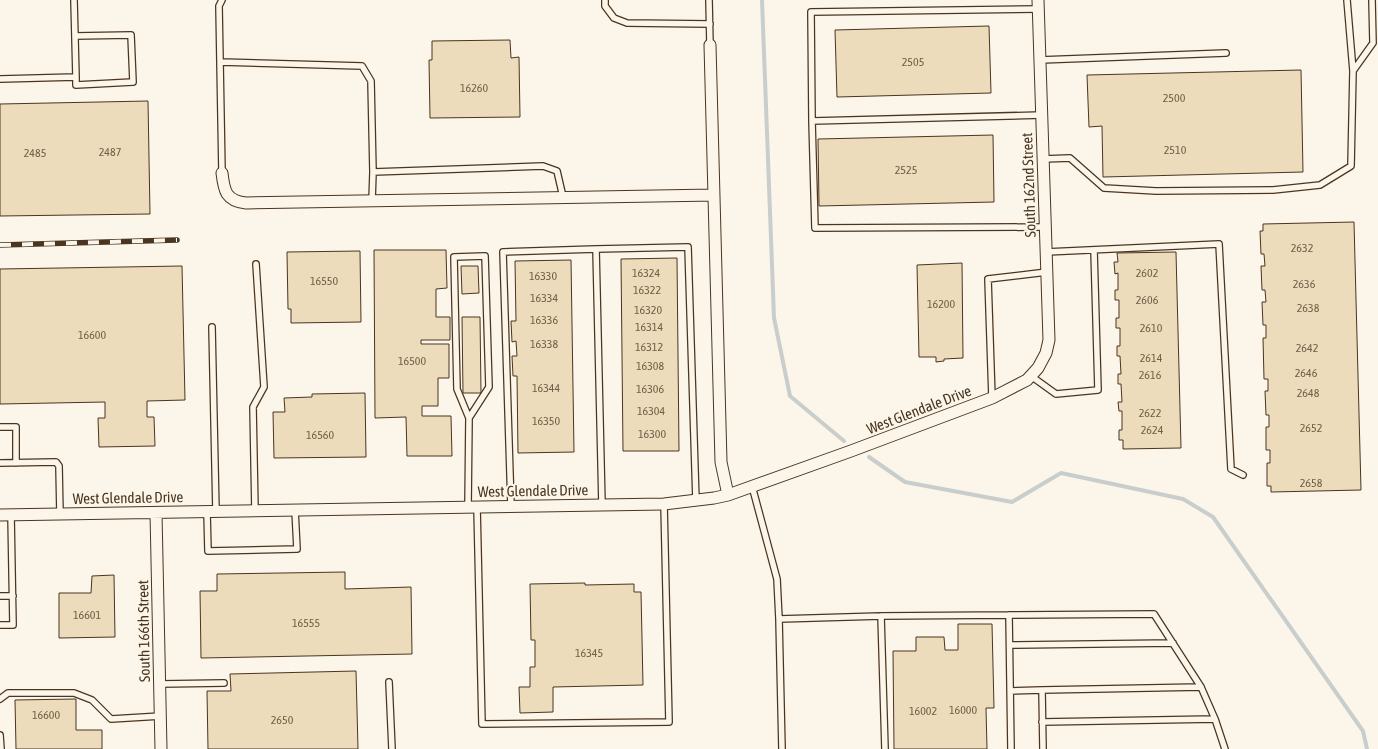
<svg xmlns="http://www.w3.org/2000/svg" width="1378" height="749" font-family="'Asap Condensed',sans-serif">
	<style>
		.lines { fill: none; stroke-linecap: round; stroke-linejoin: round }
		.stream { stroke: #c9cecd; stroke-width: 4 }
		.building { fill: #ecdcbc; stroke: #4a3520 }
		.service-casing { stroke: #4a3520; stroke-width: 8 }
		.minor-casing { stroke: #4a3520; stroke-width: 13 }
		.service { stroke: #fbf6e9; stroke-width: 5.5 }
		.minor { stroke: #fbf6e9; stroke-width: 11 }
		.rail-casing { stroke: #4a3520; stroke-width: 5.5 }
		.rail { stroke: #fbf6e9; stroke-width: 4; stroke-dasharray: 11; stroke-linecap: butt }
		.labels { text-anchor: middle; stroke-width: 4; stroke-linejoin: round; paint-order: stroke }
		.number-label { font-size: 12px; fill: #725f47 }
		.street-label { font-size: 15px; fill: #4a3520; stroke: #fbf6e9 }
	</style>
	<rect width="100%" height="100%" fill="#fbf6e9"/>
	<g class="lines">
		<path class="stream" d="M762,0L774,318L790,396L844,441
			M869,457L905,482L1012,502L1061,473L1183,499L1213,517L1363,731L1367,749"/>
	</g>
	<path class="building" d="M989,26L991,93L837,97L835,30Z
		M510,40L511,58L519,57L520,117L430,118L429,60H432V41Z
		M1301,70L1303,172L1103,177L1102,126L1089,127L1087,75Z
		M148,101L150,214L0,216V104Z
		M993,135L994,202L819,206L818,139Z
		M1354,222L1361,490L1271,492V486H1267V463H1270V450H1266V427H1269V415H1266L1265,391H1268V379H1264L1263,338H1266V325H1263L1262,302H1266L1265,290H1262L1261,266H1265L1264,254H1261L1260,231H1263V224Z
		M374,250H446L447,288L436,289V317H450V340H421V344H449V378H438V406H422V416H451L452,456H407L406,417L375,418Z
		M360,251L361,322L291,323V309H288L287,252Z
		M1176,252L1181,448L1123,449V440H1119V430H1122V411H1119L1118,402H1122L1121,384H1118V374H1121L1120,356H1117V346H1120V328H1116V318H1119V300H1115V290H1118V273L1115,274L1114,262H1118L1117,253Z
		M677,258L679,451H623L621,259Z
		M571,260L574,452L518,453L517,376H513L512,356H517L516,341L512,342L511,321H516L515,261Z
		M962,263L963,358L944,359V361L936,362V357H919L917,265Z
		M182,266L185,400L147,401V417H154L155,446L99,447L98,418H105V402L0,404V269Z
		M461,266H478L479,293L462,294Z
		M462,317H480L481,393H463Z
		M365,393L366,457L274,458L273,412H285L284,398L312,397V394Z
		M345,572V589L411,587L412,654L201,658L200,591H217V574Z
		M114,575L115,637L59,638V593H91L92,576Z
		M585,583V585L634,584V592H641L643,685L553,687V712L520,713L519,687H530V667H535V640H531L530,584Z
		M958,624H992L994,708H986L987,749H894L893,651H916V637H944L945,650H958Z
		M356,671L358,749H208L207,691H231L230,674Z
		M76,699V730H102V749H16L15,700Z"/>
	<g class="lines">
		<defs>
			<path id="service" d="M74,0L76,77V85L133,82L131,35L75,36
				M605,0V6L614,18L627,23L710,24
				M709,0L710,45
				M1347,0L1353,71
				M1038,9L811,12L812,121L1042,115
				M1040,60L1226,53
				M220,62L362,66L371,81L373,172
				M0,79L76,77
				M812,121L815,228L1046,227
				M1043,159L1070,158L1104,188L1156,191L1273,190L1320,185L1351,166L1353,71L1373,43L1372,0
				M222,173L219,6L222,0
				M372,201L373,172L543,166L557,171L563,197
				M1046,252L1219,244L1231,469L1243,475
				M212,327L216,512
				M1031,376L1056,394L1098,390L1094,250
				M992,398L988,279L1047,272
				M0,427H16V463
				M0,463L56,462L59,466L60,514
				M752,486L777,579L779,619L881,616
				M602,505L596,249L688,247L696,501
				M511,506L503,252L596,249
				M468,507L469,418L457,389L454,257L485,256L489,387L469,418
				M477,507L482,724L669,722L664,504
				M255,511L253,407L264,387L256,264
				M207,512L208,551L297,549L295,510
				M0,596H13
				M779,619L782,749
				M0,625H13L11,515
				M1010,645L1173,643
				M389,682L392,749
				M160,684L224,683
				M1042,690L1201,687
				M1010,691L1042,690L1043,749
				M0,699L8,693H74L92,700L111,719L161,716
				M1042,722L1215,719
				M0,735L1,749
				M885,749L881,616L1009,615
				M1011,749L1009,615L1154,614L1201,687L1215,719L1225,749"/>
			<path id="minor" d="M710,45L721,462L728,495
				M222,173C224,191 226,201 246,203L714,195
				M156,513L161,749
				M0,515L664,504L714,498L728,495L851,451L992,398L1027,380L1038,368L1046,353L1049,340L1038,0"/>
		</defs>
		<use href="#service" class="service-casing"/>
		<use href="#minor" class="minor-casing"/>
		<use href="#service" class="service"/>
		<use href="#minor" class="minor"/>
		<defs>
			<path id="rail" d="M0,245L177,240"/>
		</defs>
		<use href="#rail" class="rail-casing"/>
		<use href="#rail" class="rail"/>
	</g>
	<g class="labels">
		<g class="number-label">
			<text x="913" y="66">2505</text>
			<text x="474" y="92">16260</text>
			<text x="1174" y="102">2500</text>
			<text x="1175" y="154">2510</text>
			<text x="110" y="156">2487</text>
			<text x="35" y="157">2485</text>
			<text x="906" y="174">2525</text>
			<text x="1302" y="252">2632</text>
			<text x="646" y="277">16324</text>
			<text x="1147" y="277">2602</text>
			<text x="543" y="280">16330</text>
			<text x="324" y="285">16550</text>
			<text x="1304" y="288">2636</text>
			<text x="647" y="294">16322</text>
			<text x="544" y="302">16334</text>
			<text x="1147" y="304">2606</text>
			<text x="941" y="308">16200</text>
			<text x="1308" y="312">2638</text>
			<text x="648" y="314">16320</text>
			<text x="544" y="324">16336</text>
			<text x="649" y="331">16314</text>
			<text x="1151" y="332">2610</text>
			<text x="92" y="339">16600</text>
			<text x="544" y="348">16338</text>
			<text x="649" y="351">16312</text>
			<text x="1307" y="352">2642</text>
			<text x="1151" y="362">2614</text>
			<text x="412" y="365">16500</text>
			<text x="650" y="370">16308</text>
			<text x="1306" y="377">2646</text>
			<text x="1150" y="379">2616</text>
			<text x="546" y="392">16344</text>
			<text x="650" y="393">16306</text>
			<text x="1308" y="397">2648</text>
			<text x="651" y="415">16304</text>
			<text x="1150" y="417">2622</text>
			<text x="546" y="425">16350</text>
			<text x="1311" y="432">2652</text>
			<text x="1152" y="434">2624</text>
			<text x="652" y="438">16300</text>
			<text x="320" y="439">16560</text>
			<text x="1311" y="487">2658</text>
			<text x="87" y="619">16601</text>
			<text x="306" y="627">16555</text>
			<text x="589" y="657">16345</text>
			<text x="963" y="714">16000</text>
			<text x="923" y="715">16002</text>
			<text x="46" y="719">16600</text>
			<text x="282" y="724">2650</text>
		</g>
		<g class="street-label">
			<text transform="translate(1029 185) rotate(-92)" y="5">South 162nd Street</text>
			<text transform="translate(919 410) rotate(-21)" y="5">West Glendale Drive</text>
			<text transform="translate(533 491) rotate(-1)" y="5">West Glendale Drive</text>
			<text transform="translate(128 498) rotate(-1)" y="5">West Glendale Drive</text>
			<text transform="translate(144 631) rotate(-91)" y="5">South 166th Street</text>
		</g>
	</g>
</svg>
